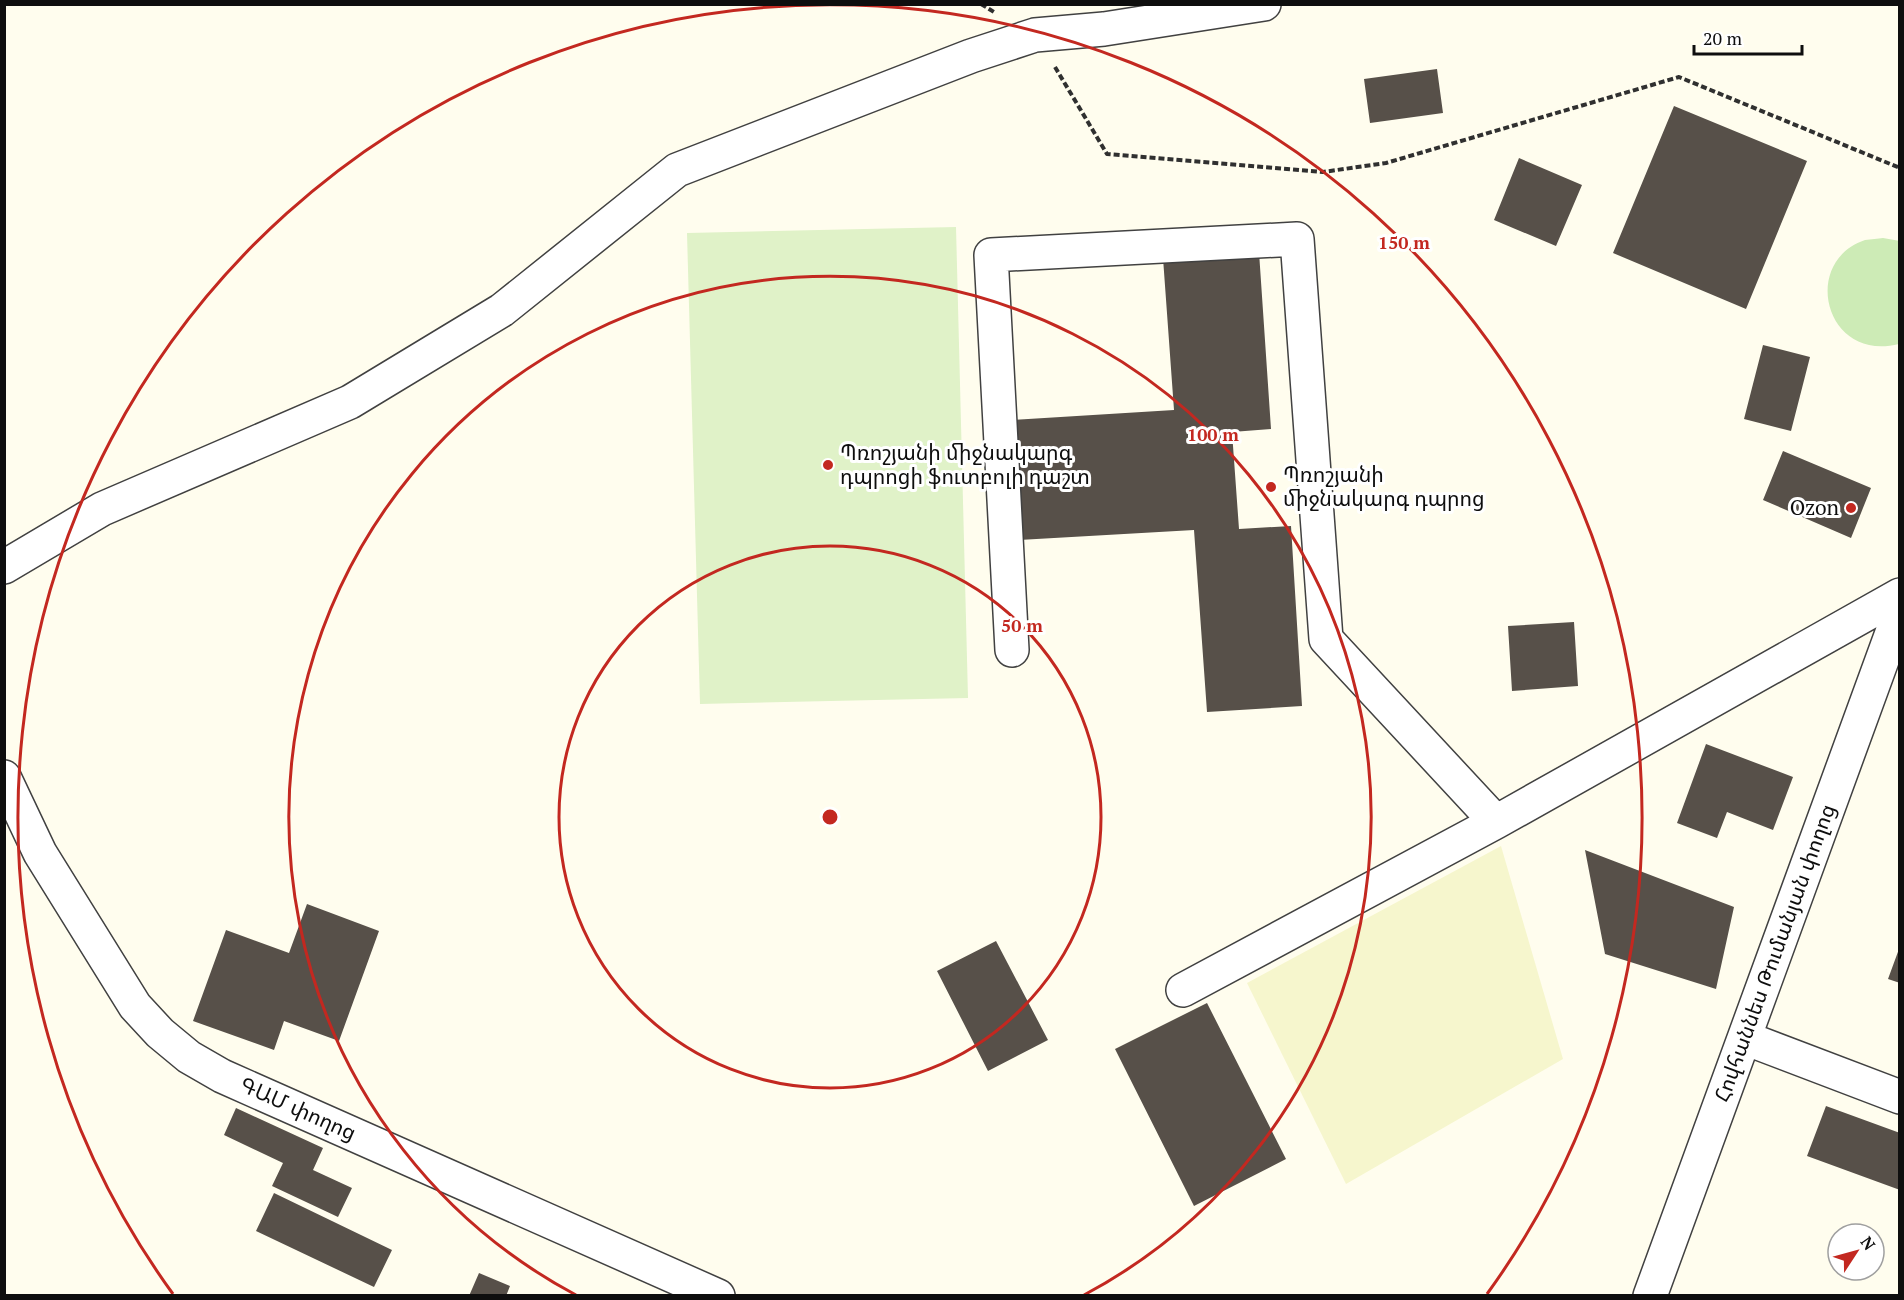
<svg xmlns="http://www.w3.org/2000/svg" width="1904" height="1300" font-family="'PT Serif','Noto Sans Armenian',serif">
	<style>
		.farmland { fill: #f6f6cd }
		.green { fill: #cdebb6 }
		.pitch { fill: #e0f2c8 }
		.building { fill: #575049 }
		.lines { fill: none; stroke-linecap: round; stroke-linejoin: round }
		.minor-casing { stroke: #414141; stroke-width: 36 }
		.tertiary-casing { stroke: #414141; stroke-width: 36 }
		.path { stroke: #303030; stroke-width: 4; stroke-dasharray: 6 3; stroke-linecap: butt }
		.minor { stroke: #fff; stroke-width: 33 }
		.tertiary { stroke: #fff; stroke-width: 33 }
		.ring { fill: none; stroke: #c32820; stroke-width: 3 }
		.poi-dot { fill: #c32820; stroke: #fff; stroke-width: 2 }
		.labels { text-anchor: middle; stroke-width: 6; stroke-linejoin: round; paint-order: stroke }
		.poi-label { font-size: 21px; fill: #0e0e0e; stroke: #fff; text-anchor: start }
		.street-label { font-size: 21px; fill: #0e0e0e; stroke: #fff }
		.centre { fill: #c32820; stroke: #fff; stroke-width: 3 }
		.ring-label { font-size: 18px; text-anchor: middle; font-weight: bold; fill: #c32820; stroke: #fff; stroke-width: 6; stroke-linejoin: round; paint-order: stroke }
	</style>
	<rect width="100%" height="100%" fill="#fffdee"/>
	<path class="farmland" d="M1501,846L1563,1059L1346,1184L1247,983Z"/>
	<path class="green" d="M1883,238L1900,241L1899,344C1825,363 1800,262 1865,240C1871,239 1878,239 1883,238Z"/>
	<path class="pitch" d="M956,227L968,698L700,704L687,233Z"/>
	<path class="building" d="M1437,69L1443,113L1370,123L1364,79Z
		M1674,106L1807,161L1746,309L1613,253Z
		M1519,158L1582,185L1556,246L1494,220Z
		M1259,252L1271,429L1232,432L1239,529L1291,526L1302,706L1207,712L1194,530L1019,540L1011,420L1174,410L1163,258Z
		M1763,345L1810,357L1791,431L1744,419Z
		M1783,451L1871,488L1851,538L1763,500Z
		M1574,622L1578,686L1512,691L1508,626Z
		M1706,744L1793,777L1773,830L1727,812L1717,838L1677,823Z
		M1585,850L1734,907L1716,989L1605,954Z
		M307,904L379,931L339,1041L284,1021L274,1050L193,1021L226,930L289,953Z
		M996,941L1048,1040L988,1071L937,971Z
		M1899,949H1900V983L1888,979Z
		M1207,1003L1286,1159L1194,1206L1115,1049Z
		M1826,1106L1900,1133V1190L1807,1156Z
		M236,1108L323,1148L313,1170L352,1188L338,1217L272,1186L283,1163L224,1135Z
		M274,1193L392,1250L374,1287L256,1231Z
		M479,1273L510,1286L506,1296H469Z"/>
	<g class="lines">
		<defs>
			<path id="minor" d="M4,567L102,509L350,402L502,310L677,170L971,56L1035,35L1104,29L1264,4
				M1012,650L991,255L1297,239L1326,639L1496,822
				M1183,990L1496,822L1900,595
				M1745,1038L1900,1097
				M1650,1296L1900,611"/>
			<path id="tertiary" d="M4,777L40,853L135,1006L160,1033L189,1057L222,1076L718,1296"/>
		</defs>
		<use href="#minor" class="minor-casing"/>
		<use href="#tertiary" class="tertiary-casing"/>
		<path class="path" d="M981,4L994,12
			M1055,67L1107,154L1323,172L1386,163L1679,77L1900,168"/>
		<use href="#minor" class="minor"/>
		<use href="#tertiary" class="tertiary"/>
	</g>
	<g class="ring">
		<circle cx="830" cy="817" r="271"/>
		<path d="M576 1295A541 541 0 1 1 1084 1295"/>
		<path d="M173 1294A812 812 0 1 1 1487 1294"/>
	</g>
	<g class="poi-dot">
		<circle cx="828" cy="465" r="6"/>
		<circle cx="1271" cy="487" r="6"/>
		<circle cx="1851" cy="508" r="6"/>
	</g>
	<g class="labels">
		<g class="poi-label">
			<text x="840" y="460">Պռոշյանի միջնակարգ<tspan x="840" dy="24">դպրոցի ֆուտբոլի դաշտ</tspan></text>
			<text x="1283" y="482">Պռոշյանի<tspan x="1283" dy="24">միջնակարգ դպրոց</tspan></text>
			<text x="1839" y="515" text-anchor="end">Ozon</text>
		</g>
		<g class="street-label">
			<text transform="translate(1775 953) rotate(-70)" y="7">Հովհաննես Թումանյան փողոց</text>
			<text transform="translate(298 1109) rotate(24)" y="7">ԳԱՄ փողոց</text>
		</g>
	</g>
	<circle cx="830" cy="817" r="9" class="centre"/>
	<g class="ring-label">
		<text x="1404" y="249">150 m</text>
		<text x="1213" y="441">100 m</text>
		<text x="1022" y="632">50 m</text>
	</g>
	<rect width="1904" height="1300" fill="none" stroke="#0e0e0e" stroke-width="12"/>
	<g transform="translate(1856 1252) rotate(54)"><circle r="28" fill="#ffffff" stroke="#9f9f9f" stroke-width="1.5"/>
	<path d="M0-4.5L10 22L0 15L-10 22Z" fill="#c32820"/>
	<text y="-9" font-size="16" font-weight="bold" text-anchor="middle" fill="#0e0e0e">N</text>
	</g>
	<path d="M1694 45v9h108v-9" fill="none" stroke="#0e0e0e" stroke-width="3"/>
	<text x="1703" y="45" font-size="18" fill="#0e0e0e" stroke="#ffffff" stroke-width="4.5" paint-order="stroke">20 m</text>
</svg>
